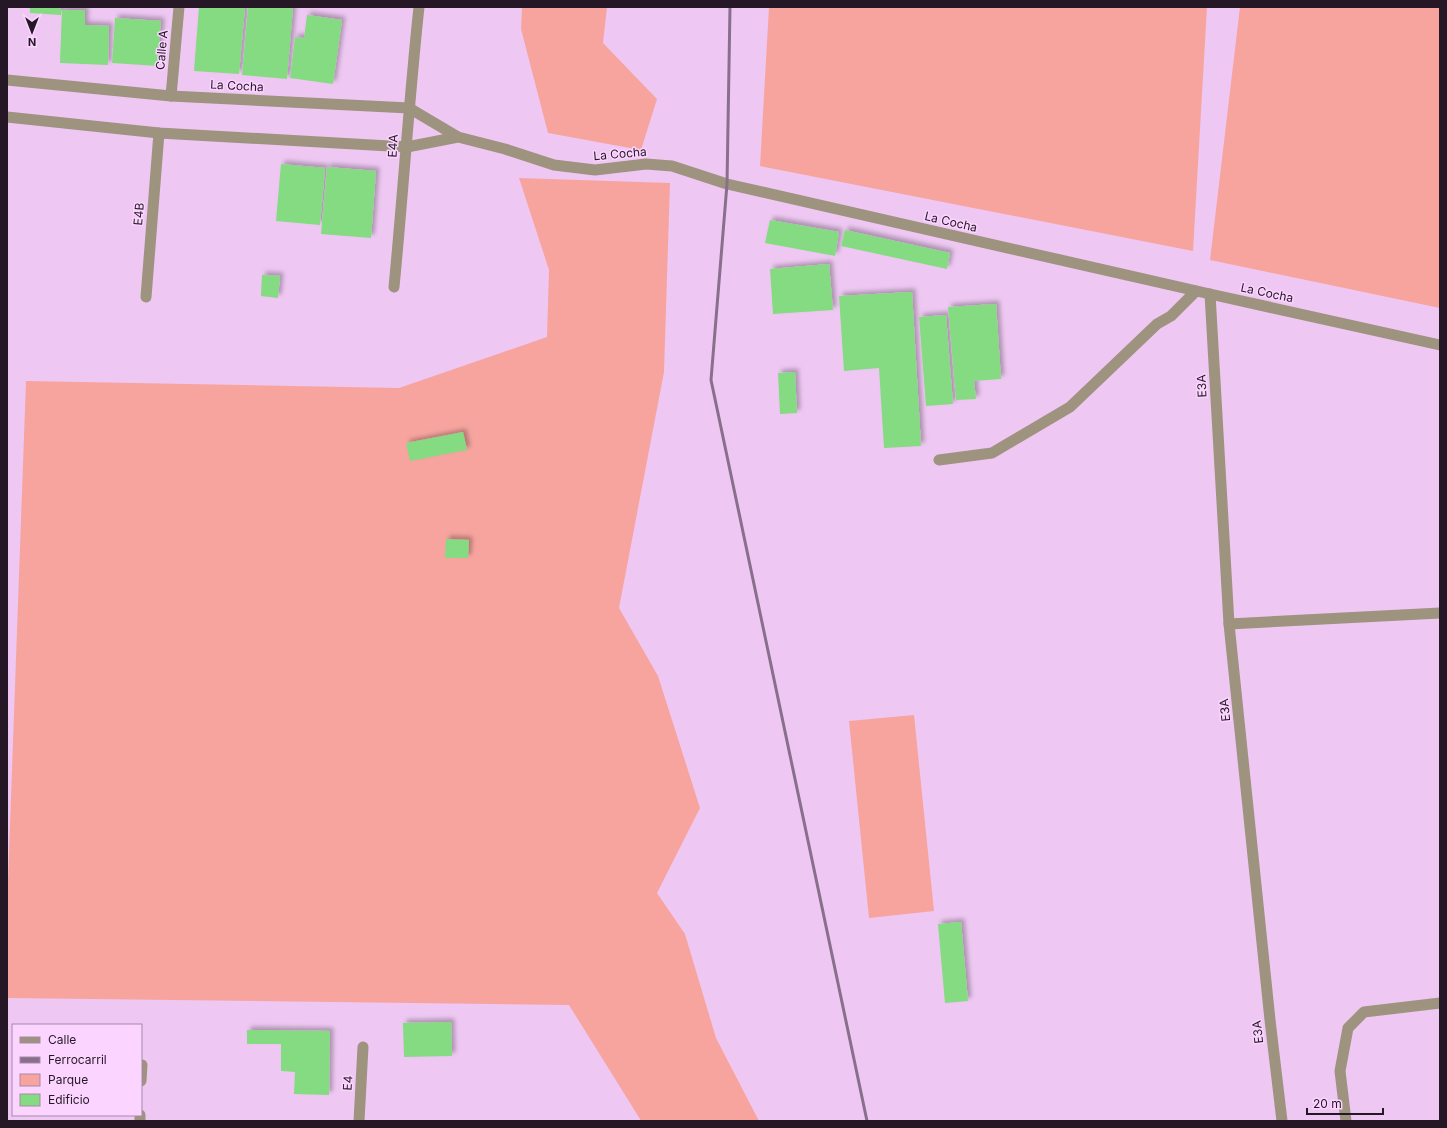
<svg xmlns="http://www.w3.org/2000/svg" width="1447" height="1128" font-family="Inter,sans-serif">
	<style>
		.green { fill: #f7a49f }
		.building { fill: #85db81; filter: url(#shadow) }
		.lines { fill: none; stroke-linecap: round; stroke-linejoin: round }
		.service { stroke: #9d937f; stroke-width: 11 }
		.minor { stroke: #9d937f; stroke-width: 11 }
		.tertiary { stroke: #9d937f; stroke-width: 11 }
		.rail { stroke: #886f8b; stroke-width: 3 }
		.labels { text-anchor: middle; stroke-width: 3; stroke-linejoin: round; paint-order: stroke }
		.street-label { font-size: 12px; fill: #251726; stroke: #fbd5ff }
	</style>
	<defs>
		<filter id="shadow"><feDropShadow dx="3.5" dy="-3.5" stdDeviation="2" flood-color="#0004"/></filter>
	</defs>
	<rect width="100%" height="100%" fill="#eec8f2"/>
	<path class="green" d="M522,7H607L603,43L657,99L641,150L548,133L521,29Z
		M769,7H1207L1193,251L760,166Z
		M1240,7H1440V308L1210,260Z
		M519,178L670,183L664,372L619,608L658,676L700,808L657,893L685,934L716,1038L759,1121H640V1119L569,1005L7,998V908L26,381L399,388L547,337L549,270Z
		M914,715L934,911L869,918L849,721Z"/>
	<path class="building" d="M30,7H61V15L30,13Z
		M199,7H245L239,74L194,71Z
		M248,7H293L287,79L242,75Z
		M62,10H85V25L109,26L108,65L60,63Z
		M307,15L342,20L333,84L290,78L295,37L304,38Z
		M115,18L161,21L158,66L112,63Z
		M281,164L325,168L320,225L276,221Z
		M327,167L376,171L371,238L321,234Z
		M770,220L839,232L835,256L765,243Z
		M845,230L950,253L947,269L841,246Z
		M829,264L833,310L773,314L770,269Z
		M262,275L280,276L278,298L261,296Z
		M912,292L921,446L884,448L879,368L844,371L839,296Z
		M996,304L1001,379L974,381L976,399L956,400L948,307Z
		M946,315L953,404L926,406L919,317Z
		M795,372L797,413L780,414L778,373Z
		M463,432L467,450L410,461L406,443Z
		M446,539L469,540L468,558H445Z
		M961,922L968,1001L945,1003L938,924Z
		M451,1022L452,1056L404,1057L403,1023Z
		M247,1030L330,1031L329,1095L294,1094L295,1072L281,1071V1044H247Z"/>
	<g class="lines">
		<path class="service" d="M939,460L992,453L1070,407L1157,324L1171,316L1196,291
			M1229,624L1440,613
			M1346,1121L1340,1071L1348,1028L1364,1012L1440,1003"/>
		<path class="minor" d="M171,96L179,7
			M394,287C403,194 409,100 419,7
			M1210,294L1229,624L1270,1020L1282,1121
			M146,297L159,133
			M141,1081L142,1065
			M140,1121V1115
			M359,1121L363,1047"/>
		<path class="tertiary" d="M7,80L171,96L409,108L458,137L505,149L554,165L595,170L646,164L672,166L727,184L1210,294L1440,345
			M7,117L159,133L407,147L458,137"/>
		<path class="rail" d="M730,7L727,184L711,380L867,1121"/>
	</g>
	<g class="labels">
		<g class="street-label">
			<text transform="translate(162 50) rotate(-85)" y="4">Calle A</text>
			<text transform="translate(237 86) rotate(3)" y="4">La Cocha</text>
			<text transform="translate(393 146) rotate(-87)" y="4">E4A</text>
			<text transform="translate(620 154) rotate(-5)" y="4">La Cocha</text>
			<text transform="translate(139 214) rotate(-85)" y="4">E4B</text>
			<text transform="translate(951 222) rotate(13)" y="4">La Cocha</text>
			<text transform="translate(1267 293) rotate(12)" y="4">La Cocha</text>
			<text transform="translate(1202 386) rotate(-93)" y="4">E3A</text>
			<text transform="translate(1225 710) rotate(-96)" y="4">E3A</text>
			<text transform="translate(1258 1032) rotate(-97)" y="4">E3A</text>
			<text transform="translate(348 1083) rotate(-87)" y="4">E4</text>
		</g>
	</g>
	<rect width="1447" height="1128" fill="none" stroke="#251726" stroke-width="16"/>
	<rect x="12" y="1024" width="130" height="92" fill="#fbd5ff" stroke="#a589a8"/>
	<rect x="20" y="1037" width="20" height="6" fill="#9d937f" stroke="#a589a8"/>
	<text x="48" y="1044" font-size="12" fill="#251726">Calle</text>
	<rect x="20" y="1057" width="20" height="6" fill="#886f8b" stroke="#a589a8"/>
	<text x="48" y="1064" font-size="12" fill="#251726">Ferrocarril</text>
	<rect x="20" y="1074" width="20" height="12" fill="#f7a49f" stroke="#a589a8"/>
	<text x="48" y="1084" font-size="12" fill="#251726">Parque</text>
	<rect x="20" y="1094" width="20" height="12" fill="#85db81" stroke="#a589a8"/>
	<text x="48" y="1104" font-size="12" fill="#251726">Edificio</text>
	<g transform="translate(32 32) rotate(180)" stroke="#fbd5ff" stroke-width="3" paint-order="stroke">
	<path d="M0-3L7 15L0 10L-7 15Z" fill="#251726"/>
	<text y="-6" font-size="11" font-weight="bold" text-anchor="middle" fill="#251726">N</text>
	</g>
	<path d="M1307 1108v6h76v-6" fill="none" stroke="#251726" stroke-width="2"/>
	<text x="1313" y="1108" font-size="12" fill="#251726" stroke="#fbd5ff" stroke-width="3" paint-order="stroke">20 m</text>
</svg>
